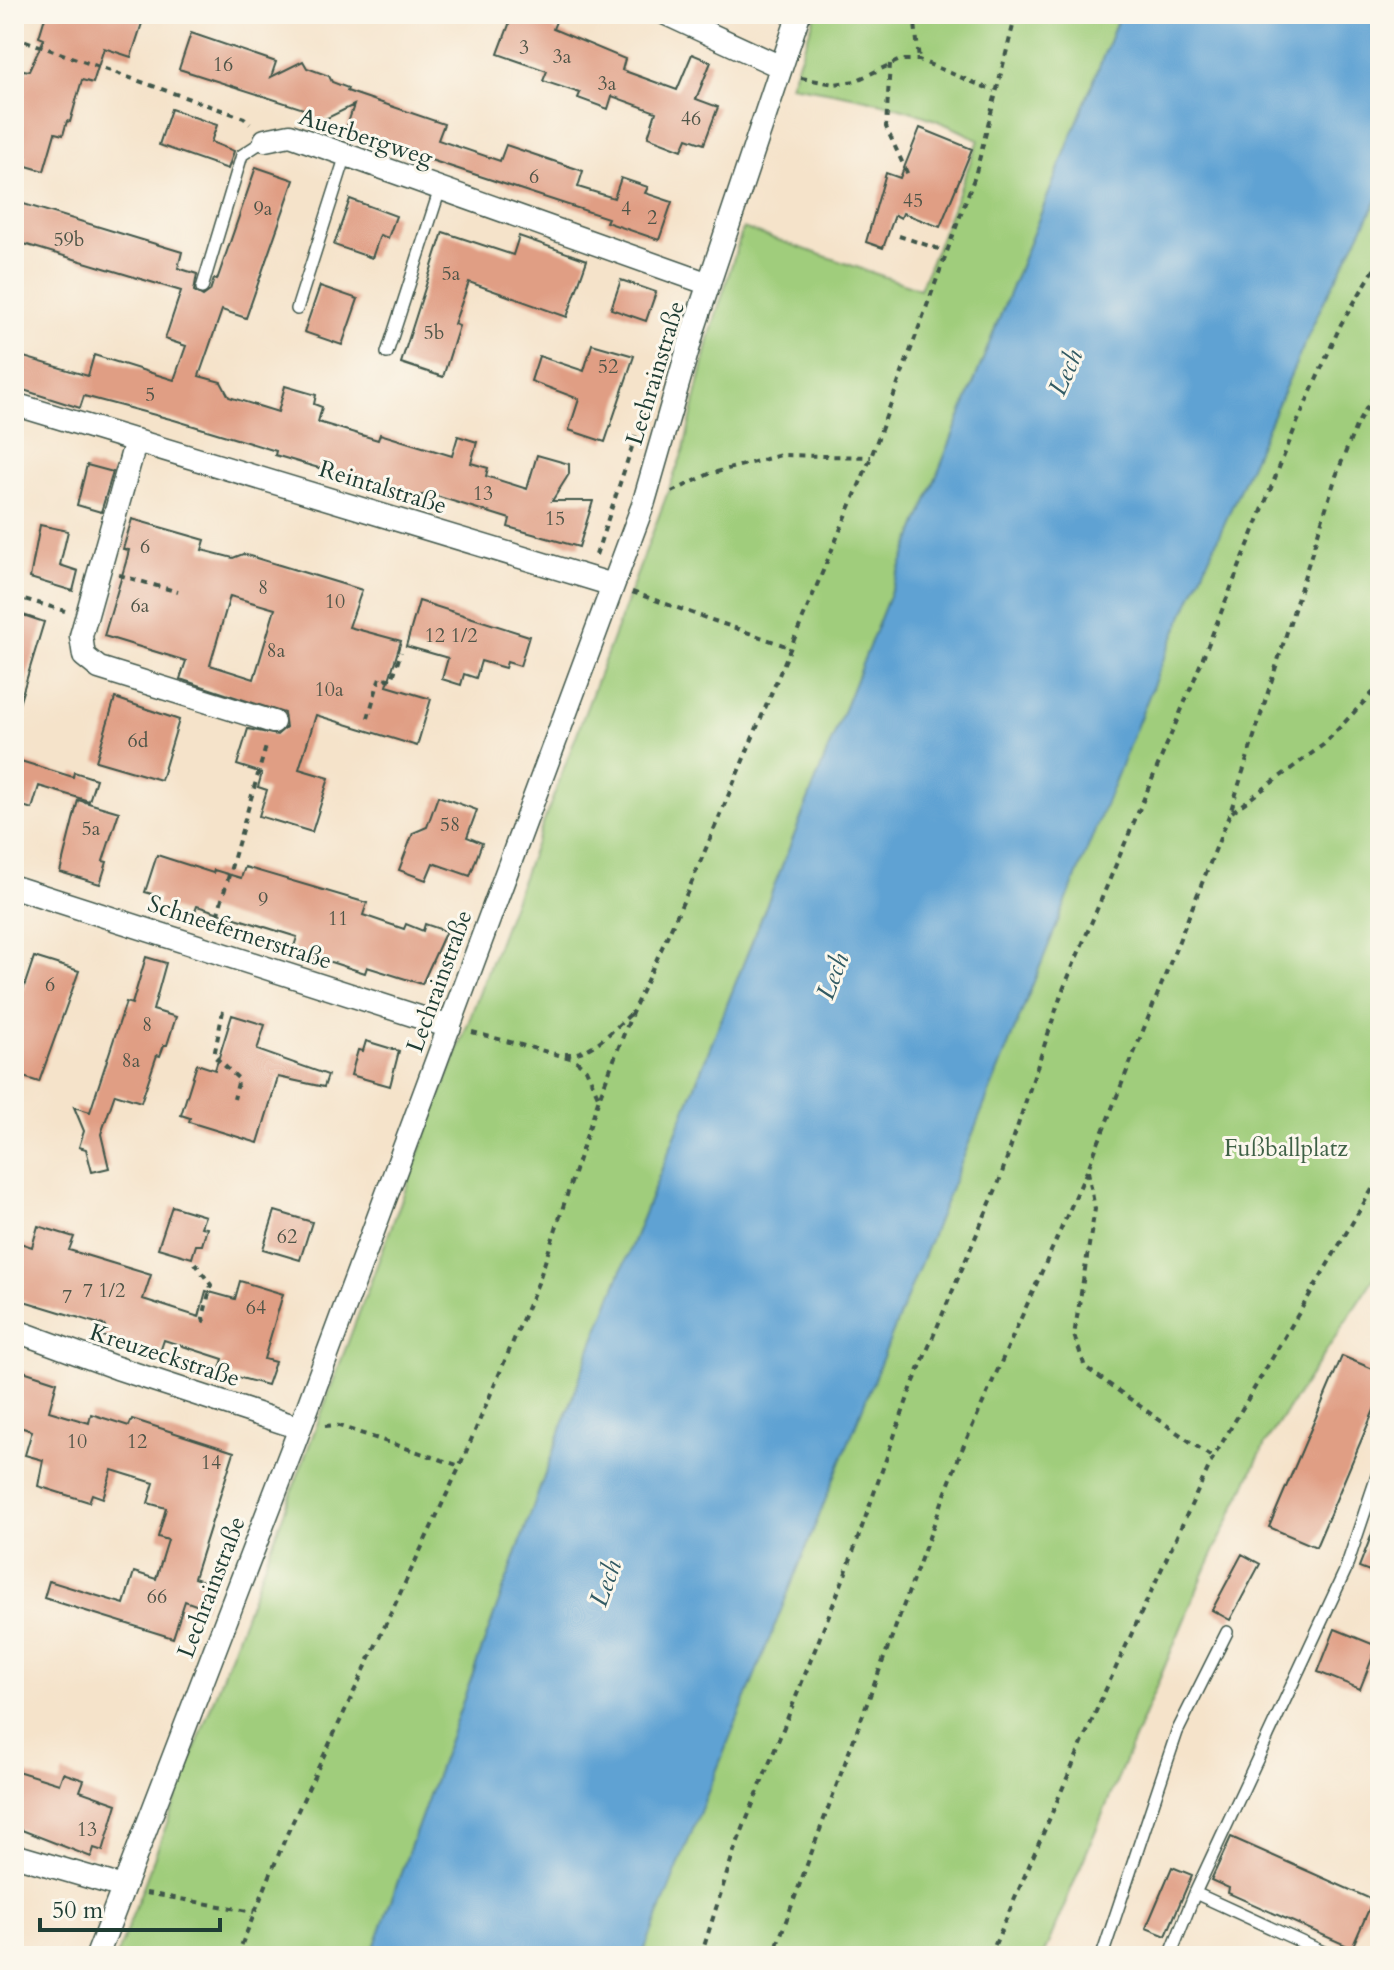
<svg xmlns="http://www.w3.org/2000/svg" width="1394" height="1970" font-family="Cardo,serif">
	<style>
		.green { fill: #a0cd7b; stroke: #608558; stroke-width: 2 }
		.water { fill: #5ea2d3; stroke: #3e7084; stroke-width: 2 }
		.building { fill: #e09e84; fill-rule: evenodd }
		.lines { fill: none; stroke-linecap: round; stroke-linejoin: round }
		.lane-casing { stroke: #3f564a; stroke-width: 14 }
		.street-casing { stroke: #3f564a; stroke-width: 25 }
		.path { stroke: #3f564a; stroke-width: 4; stroke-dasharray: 6 6; stroke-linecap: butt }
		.lane { stroke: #fff; stroke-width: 11 }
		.street { stroke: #fff; stroke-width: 22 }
		.labels { text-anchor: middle; stroke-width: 6; stroke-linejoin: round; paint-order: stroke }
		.number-label { font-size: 20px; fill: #4f5548 }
		.street-label { font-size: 24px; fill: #1f3d34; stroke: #fbf7ec }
		.park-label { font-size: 24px; fill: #3f6146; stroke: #fbf7ec }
		.water-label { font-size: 26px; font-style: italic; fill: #325b64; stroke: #fbf7ec }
	</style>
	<rect width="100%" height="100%" fill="#fbf7ec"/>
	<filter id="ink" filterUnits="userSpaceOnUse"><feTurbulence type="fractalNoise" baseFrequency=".0125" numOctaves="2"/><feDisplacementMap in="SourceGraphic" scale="16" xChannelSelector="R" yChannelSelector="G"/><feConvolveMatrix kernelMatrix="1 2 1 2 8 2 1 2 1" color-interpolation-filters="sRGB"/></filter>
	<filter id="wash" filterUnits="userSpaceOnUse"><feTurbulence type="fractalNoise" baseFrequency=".006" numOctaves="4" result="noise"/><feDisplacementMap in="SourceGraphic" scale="32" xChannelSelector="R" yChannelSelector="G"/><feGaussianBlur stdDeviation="1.8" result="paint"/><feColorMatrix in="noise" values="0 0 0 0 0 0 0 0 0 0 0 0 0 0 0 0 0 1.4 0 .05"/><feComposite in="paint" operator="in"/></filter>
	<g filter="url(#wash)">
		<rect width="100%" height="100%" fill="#f5e3ca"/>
		<path class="green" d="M816,14H1120L588,1355L371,1956H117L684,449L710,335L743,228L920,289L979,140C920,108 856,95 790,85Z
			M1380,146V1269L1265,1444L1204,1573L1043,1956H639L1025,945Z"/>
		<path class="water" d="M1120,14H1380V195L1322,305L1163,661L642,1956H371L588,1355Z"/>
		<g id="blocks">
			<path class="building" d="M46,14H145L131,57L104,48L93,83L82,80L70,122L67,121L63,135L55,133L44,171L23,165L26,156L14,152V100L23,70L29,71L44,39L39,37Z
				M513,14H559L553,29L625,59L622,70L677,90L692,54L711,62L696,99L718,107L704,144L687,138L682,150L648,137L656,112L612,96L608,109L578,98L580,93L543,81L547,71L498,54Z
				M191,33L276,62L271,77L303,61L307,68L329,76L332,82L348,88L347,91L444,124L438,140L500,161L506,145L583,171L578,187L614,198L621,178L648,187L645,193L672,202L659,240L606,222L608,218L345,132L354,105L315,124L312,117L305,115L307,110L179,69Z
				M171,109L217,125L211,142L234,151L228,169L159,145Z
				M920,128L972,149L940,227L903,213L901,218L895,215L883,248L866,242L886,173L900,178Z
				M256,167L294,180L246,318L222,310L199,376L221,382L229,397L278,412L285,386L316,395L314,404L322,407L318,422L378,440L380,434L452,456L458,436L477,442L471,463L488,468L486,476L527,489L537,455L569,464V474L552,501H593L579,547L508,527L510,519L430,494L416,496L305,464L275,455L276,451L174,420L84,396L80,408L14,387V354L88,376L94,355L174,380L186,346L165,339L181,291L14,241V201L182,252L178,268L197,274L194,291L203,296L210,291L214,279L217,280Z
				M350,199L396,216L388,238L380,235L372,258L334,245Z
				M443,232L513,255L519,236L587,260L567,317L469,282L454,324L459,326L443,377L401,363Z
				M621,280L656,292L646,321L611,309Z
				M320,286L358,299L342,345L304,332Z
				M592,344L634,356L605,442L569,430L579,399L531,381L539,356L584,371Z
				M87,465L113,472L101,512L77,505Z
				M132,519L205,540L202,550L233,558L243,554L362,590L349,627L401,641L387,686L431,699L417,746L316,715L299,769L329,778L312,832L259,816L267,790L258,787L262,773L237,765L248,729L277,735L286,727L284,713L180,679L186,661L104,636L126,562L129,550L123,549ZM230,596L275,609L254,679L210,665Z
				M40,525L68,531L60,565L78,571L73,591L30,578Z
				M419,601L529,636L520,666L507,662L505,668L481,661L476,678L464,674L461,685L442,679L448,658L406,646Z
				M14,612L44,622L19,704L14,703Z
				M115,698L179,720L161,780L96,761Z
				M14,759L73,777L74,772L96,779L89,801L39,786L32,809L14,803Z
				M438,796L477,810L467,837L482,843L470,876L433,863L426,880L399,870L413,833L427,827Z
				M78,800L119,812L103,861L107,862L100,884L60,872Z
				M157,855L213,873L214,870L241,878L245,867L367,903L363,915L404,929L406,924L423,931L425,924L446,931L422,984L367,967L365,973L293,950L297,937L197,906L193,917L157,903L159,896L145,892Z
				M34,957L79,971L39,1082L14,1074V1017Z
				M146,957L166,963L153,1010L176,1017L167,1045H164L160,1056L157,1055L141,1102L115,1094L101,1134L109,1168L92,1172L86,1149L79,1147L84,1131L74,1107L90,1112L126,1002L132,1004Z
				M232,1015L265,1025L257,1050L328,1075L324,1087L278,1077L258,1143L189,1122L190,1118L181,1115L197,1064L215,1070Z
				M366,1041L399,1051L390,1086L351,1075L358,1050L363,1051Z
				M172,1206L205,1216L201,1227L207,1228L202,1245H196L192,1258L158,1248Z
				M275,1211L312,1222L300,1260L263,1249Z
				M38,1226L74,1237L69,1250L151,1275L143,1299L199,1317L206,1291L235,1299L240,1281L283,1294L264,1359L275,1362L267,1385L219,1372L223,1359L164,1340L159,1355L102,1336L106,1326L14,1298V1241L32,1247Z
				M1342,1356L1380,1372V1396L1316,1547L1269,1527Z
				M14,1368L57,1382L49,1411L89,1423L91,1414L129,1426L132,1419L234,1452L194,1578L212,1584L204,1608L185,1601L173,1638L44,1598L49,1581L124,1604L134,1572L156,1579L168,1540L158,1537L166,1508L148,1503L154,1483L112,1470L103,1498L92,1494L89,1502L38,1486L43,1460L25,1455L32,1431L14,1425Z
				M1379,1516H1380V1575L1359,1567Z
				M1242,1554L1260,1564L1230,1620L1212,1610Z
				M1335,1629L1377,1646L1360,1689L1318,1672Z
				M14,1770L59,1784L63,1773L84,1780L80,1791L117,1804L103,1851L94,1848L91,1857L14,1827Z
				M1231,1837L1373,1900L1352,1948L1228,1893L1229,1888L1211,1880Z
				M1172,1867L1192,1875L1166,1936L1146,1928Z"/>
		</g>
	</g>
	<g filter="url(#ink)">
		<use href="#blocks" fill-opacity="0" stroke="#3f564a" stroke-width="2"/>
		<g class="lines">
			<defs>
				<path id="lane" d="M202,288L242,155L265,140
					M297,309L346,155
					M387,353L440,189
					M1195,1893L1332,1956
					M1102,1956L1177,1732L1227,1632
					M1170,1956L1195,1893L1345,1571L1380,1467"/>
				<path id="street" d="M666,14L781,67
					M265,140L290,135L709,284
					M14,404L613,585
					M136,440L81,636L84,656L99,668L273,722
					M14,887L450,1027
					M14,1330L117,1368L300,1428
					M14,1855L123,1887
					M97,1956L300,1428L643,505L694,328L799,14"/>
			</defs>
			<use href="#lane" class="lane-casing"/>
			<use href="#street" class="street-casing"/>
			<path class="path" d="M914,14L919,60
				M14,37L244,118L250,124
				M890,64L886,127L908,175
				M801,78L834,84L855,81L900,60H919L994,91
				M899,236L945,251
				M672,492L709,474L781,455L871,457
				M596,555L645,408
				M119,575L178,592
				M632,592L789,647
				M14,596L65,611
				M368,718L380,677L392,680L401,652
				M1232,812L1323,745L1380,685
				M214,927L267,743
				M223,1011L214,1056L239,1079L234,1099
				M472,1032L574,1059L586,1069L598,1096
				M565,1054C591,1056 613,1029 631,1014
				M1088,1171L1095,1209L1074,1335L1085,1367L1213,1458
				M195,1263L211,1285L203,1318L205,1326
				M325,1426L336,1425L460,1466
				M146,1893L254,1912
				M237,1956L287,1834L460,1466L538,1283L599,1098L632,1013L688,891L871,457L975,176L1016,14
				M701,1956L734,1851L845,1575L912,1386L999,1182L1062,992L1192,685L1297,423L1341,324L1380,260
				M773,1956L960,1454L1087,1171L1230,813L1336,476L1356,426L1380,385
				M990,1956L1100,1702L1213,1458L1380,1176"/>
			<use href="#lane" class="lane"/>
			<use href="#street" class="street"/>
		</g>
	</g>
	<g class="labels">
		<g class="number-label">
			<text x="524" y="54">3</text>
			<text x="562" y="63">3a</text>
			<text x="223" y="71">16</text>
			<text x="607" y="90">3a</text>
			<text x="691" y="125">46</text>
			<text x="534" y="183">6</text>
			<text x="913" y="207">45</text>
			<text x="263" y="215">9a</text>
			<text x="626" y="215">4</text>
			<text x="652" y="224">2</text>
			<text x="69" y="246">59b</text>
			<text x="451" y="280">5a</text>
			<text x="434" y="339">5b</text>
			<text x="608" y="373">52</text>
			<text x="150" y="401">5</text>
			<text x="483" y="500">13</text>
			<text x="555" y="525">15</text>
			<text x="145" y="553">6</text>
			<text x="263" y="594">8</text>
			<text x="335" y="608">10</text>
			<text x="140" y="612">6a</text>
			<text x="451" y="642">12 1/2</text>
			<text x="276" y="657">8a</text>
			<text x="329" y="696">10a</text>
			<text x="138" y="747">6d</text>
			<text x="450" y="831">58</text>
			<text x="91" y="835">5a</text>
			<text x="263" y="906">9</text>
			<text x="338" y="925">11</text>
			<text x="50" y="991">6</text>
			<text x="147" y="1031">8</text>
			<text x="131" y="1067">8a</text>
			<text x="287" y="1243">62</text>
			<text x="104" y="1297">7 1/2</text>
			<text x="67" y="1303">7</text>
			<text x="256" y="1314">64</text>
			<text x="77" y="1448">10</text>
			<text x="137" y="1448">12</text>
			<text x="211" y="1469">14</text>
			<text x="157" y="1603">66</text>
			<text x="87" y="1836">13</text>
		</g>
		<g class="street-label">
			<text transform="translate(366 137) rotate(18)" y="8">Auerbergweg</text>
			<text transform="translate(655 373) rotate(-73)" y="8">Lechrainstraße</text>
			<text transform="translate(383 487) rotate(17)" y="8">Reintalstraße</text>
			<text transform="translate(240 932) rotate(18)" y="8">Schneefernerstraße</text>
			<text transform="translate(439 981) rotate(-70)" y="8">Lechrainstraße</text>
			<text transform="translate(165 1355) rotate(18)" y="8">Kreuzeckstraße</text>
			<text transform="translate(211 1587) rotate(-69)" y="8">Lechrainstraße</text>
		</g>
		<g class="park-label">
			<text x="1286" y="1156">Fußballplatz</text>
		</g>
		<g class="water-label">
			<text transform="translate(1065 372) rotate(-66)" y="9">Lech</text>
			<text transform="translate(832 976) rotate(-69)" y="9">Lech</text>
			<text transform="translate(605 1583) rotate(-70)" y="9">Lech</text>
		</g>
	</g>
	<rect width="1394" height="1970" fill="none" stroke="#fbf7ec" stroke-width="48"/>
	<path d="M40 1918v12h180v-12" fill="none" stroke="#1f3d34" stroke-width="4"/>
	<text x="52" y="1918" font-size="24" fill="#1f3d34" stroke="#fbf7ec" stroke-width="6" paint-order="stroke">50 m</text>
</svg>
